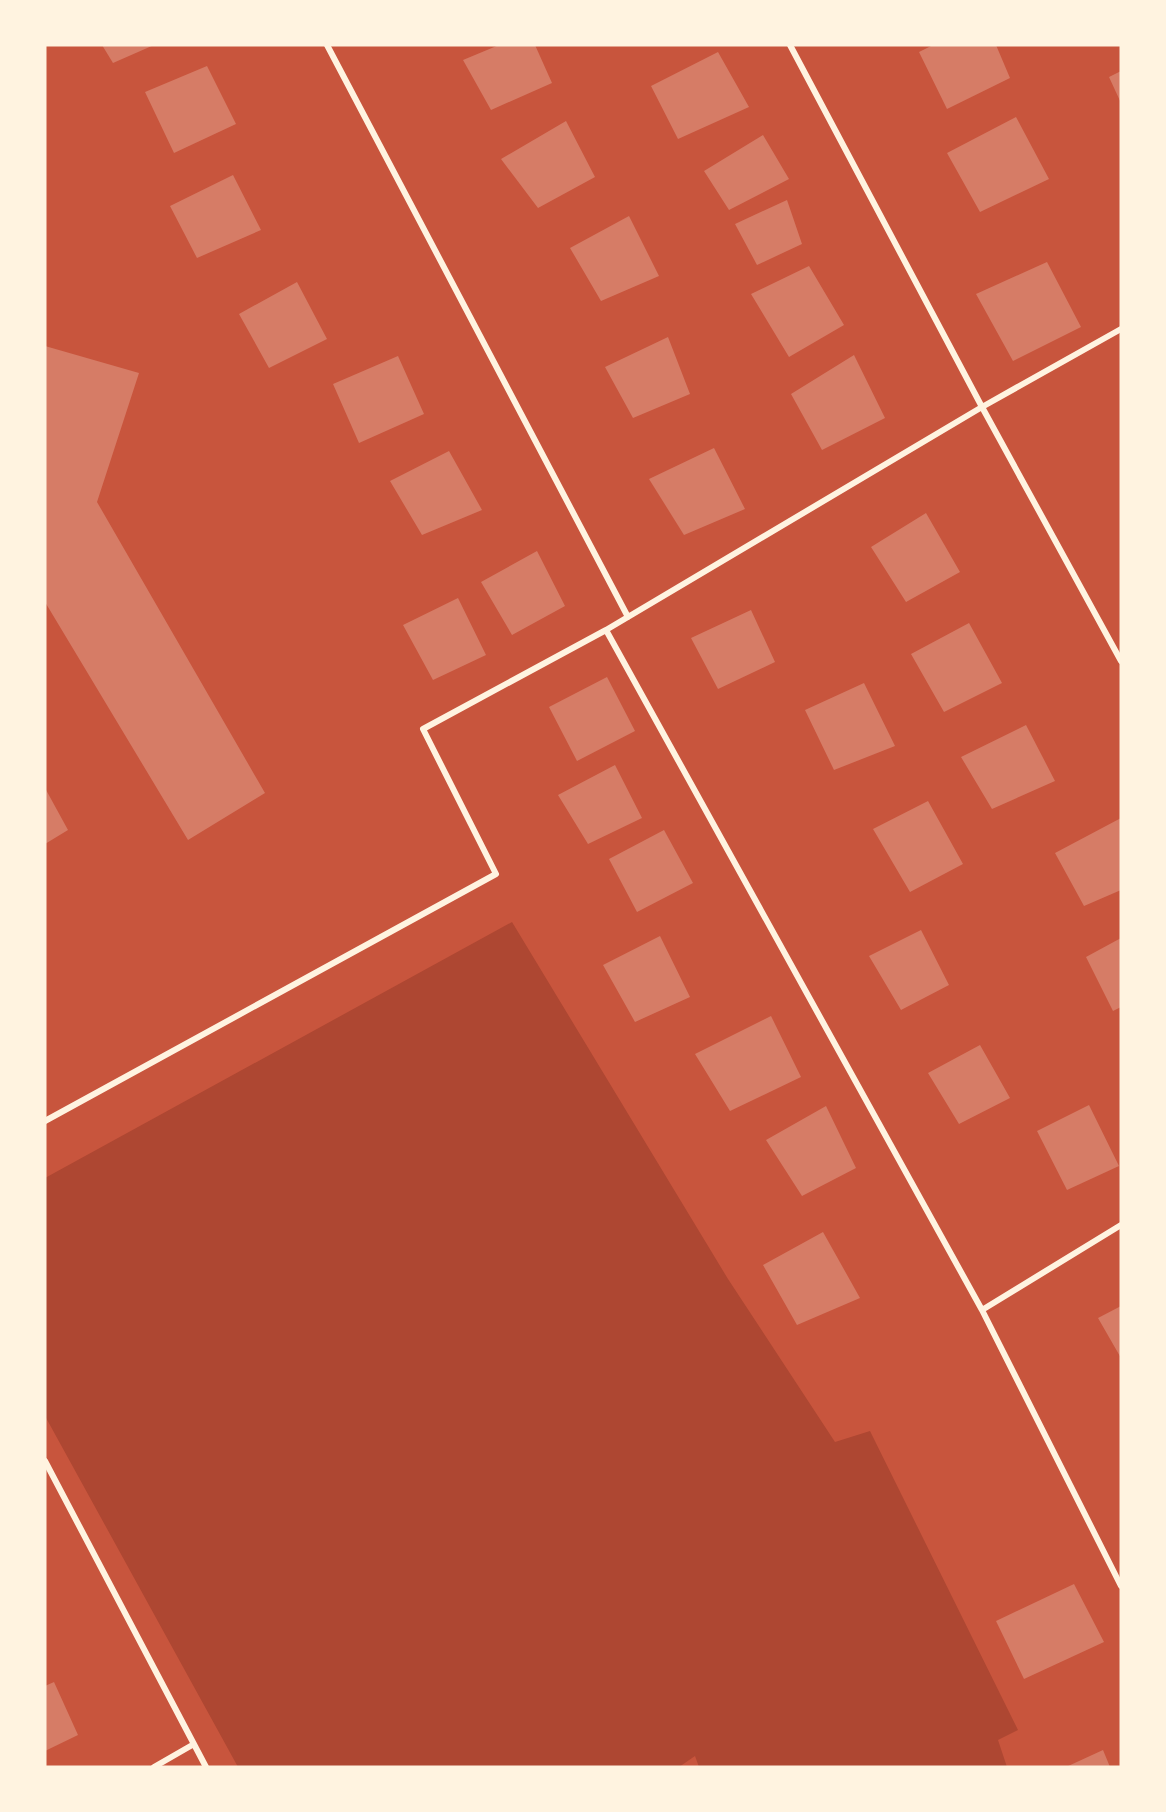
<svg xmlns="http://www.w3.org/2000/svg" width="1166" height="1812" font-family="'Exo 2',sans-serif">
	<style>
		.green { fill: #ae4732 }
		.building { fill: #d67c66 }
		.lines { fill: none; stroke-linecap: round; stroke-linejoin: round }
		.minor { stroke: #fff3e0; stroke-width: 6 }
	</style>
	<rect width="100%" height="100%" fill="#c8553d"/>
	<path class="green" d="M512,922L728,1279L835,1442L870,1431L1018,1730L998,1740L1007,1767H699L695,1756L679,1767H238L45,1416V1178Z"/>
	<path class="building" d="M102,45H154L113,63Z
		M499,45H535L552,83L491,110L463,60Z
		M933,45H996L1010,78L947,109L919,52Z
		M718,52L749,107L678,139L651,86Z
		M207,66L236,124L174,153L145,92Z
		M1121,71V103L1109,77Z
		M1016,117L1049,179L980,212L947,153Z
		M566,121L595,177L538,208L501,159Z
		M763,135L789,179L729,210L704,171Z
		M233,175L261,230L197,258L170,206Z
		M787,200L802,244L757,265L735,224Z
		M629,216L659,276L601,301L570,248Z
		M1047,262L1081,327L1013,361L976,294Z
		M809,266L844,325L789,357L751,294Z
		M297,282L327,339L269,368L239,314Z
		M668,337L690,394L633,418L605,367Z
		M45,346L139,373L97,502L265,793L188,840L45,602Z
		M854,355L885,418L822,450L791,394Z
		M398,356L424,414L359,443L333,384Z
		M714,448L745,509L684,535L649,479Z
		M449,451L482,510L422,535L390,481Z
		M926,513L960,572L906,602L871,547Z
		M537,551L565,606L512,635L481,582Z
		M458,598L486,655L433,680L403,625Z
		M751,610L775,662L718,689L691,638Z
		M969,623L1002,683L944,712L911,654Z
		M607,677L635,731L577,761L549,707Z
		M864,683L895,746L834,770L805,710Z
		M1026,725L1055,781L992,809L961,757Z
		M615,765L642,818L588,844L558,795Z
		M45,788L68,830L45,844Z
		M928,801L963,864L910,892L873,829Z
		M1121,818V890L1084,906L1055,853Z
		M664,830L693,883L637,912L609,859Z
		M921,930L949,985L901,1010L869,956Z
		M660,936L690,997L635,1022L603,965Z
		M1121,938V1007L1113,1011L1086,957Z
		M771,1016L801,1077L730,1111L695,1054Z
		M980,1045L1010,1098L959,1124L928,1073Z
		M1089,1105L1119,1166L1067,1190L1037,1131Z
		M826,1106L856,1168L802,1196L766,1140Z
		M823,1232L860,1298L797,1325L763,1265Z
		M1121,1306V1358L1098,1318Z
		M1074,1584L1104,1642L1024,1679L996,1621Z
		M54,1682L78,1735L45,1751V1686Z
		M1103,1750L1110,1767H1066Z"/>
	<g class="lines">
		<path class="minor" d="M327,45L628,617
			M790,45L982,407L1121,661
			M606,630L982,1310L1121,1586
			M45,1121L496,874L423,729L606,630L982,407L1121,329
			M982,1310L1121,1225
			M45,1461L206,1767
			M154,1767L194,1744"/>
	</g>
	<rect width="1166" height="1812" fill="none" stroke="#fff3e0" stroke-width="93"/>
</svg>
